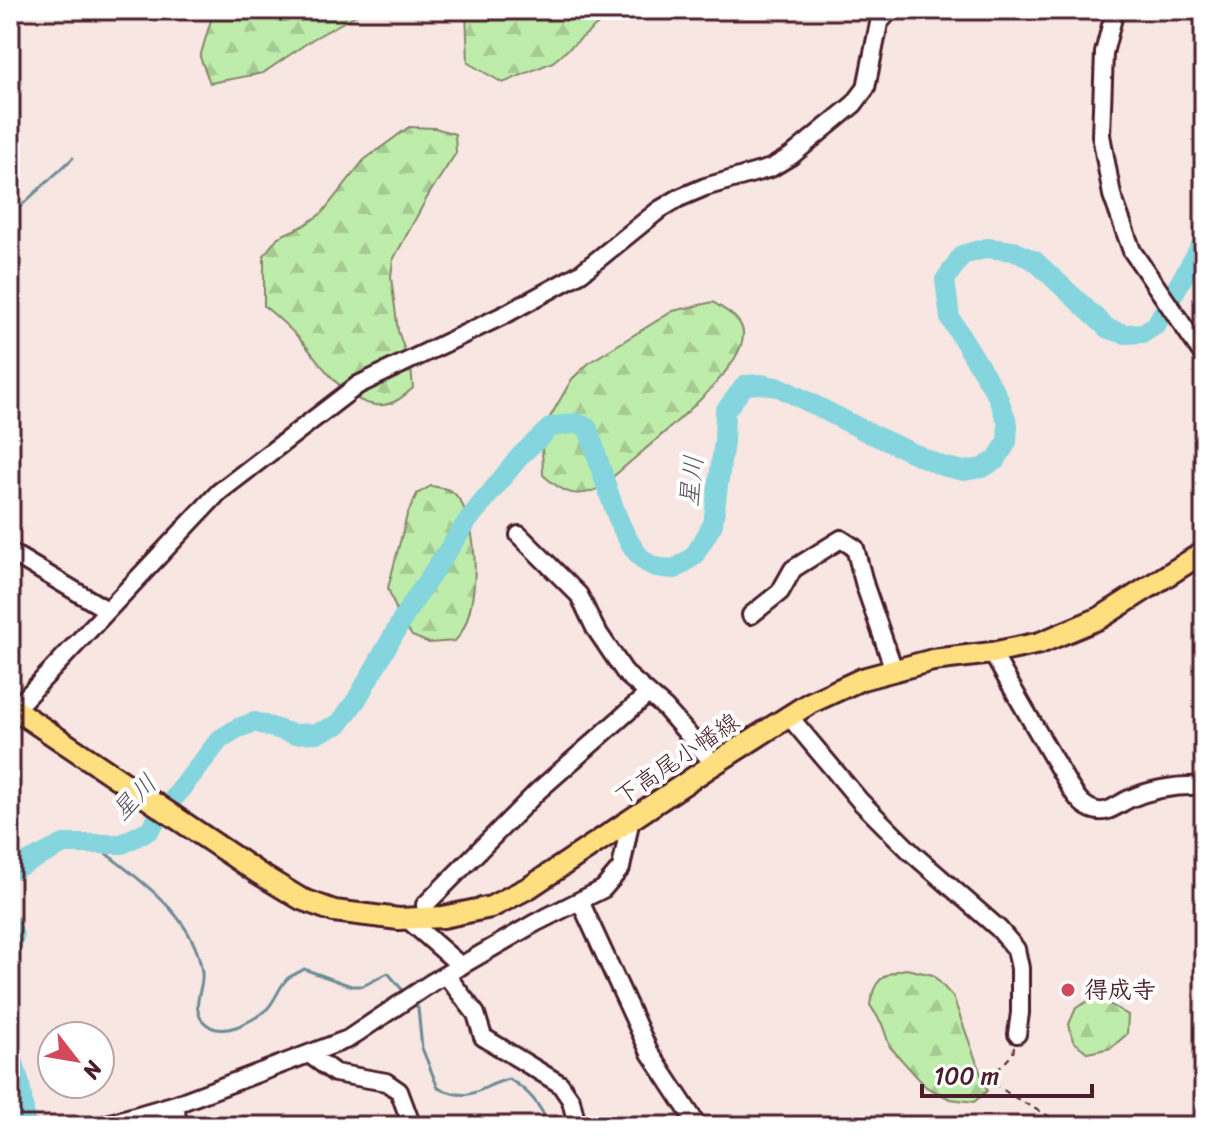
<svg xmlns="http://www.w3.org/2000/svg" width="1214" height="1136" font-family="Sriracha,'Klee One',sans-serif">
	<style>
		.forest { fill: url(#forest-firs); stroke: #84866a; stroke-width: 2 }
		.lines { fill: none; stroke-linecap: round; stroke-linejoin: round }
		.stream { stroke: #6d8c96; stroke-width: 3 }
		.river { stroke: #84d5dd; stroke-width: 20 }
		.minor-casing { stroke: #4a1f2b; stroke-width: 22 }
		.major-casing { stroke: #4a1f2b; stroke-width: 26 }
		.path { stroke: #4a1f2b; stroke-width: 2; stroke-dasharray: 6 6; stroke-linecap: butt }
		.minor { stroke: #fff; stroke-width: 16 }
		.major { stroke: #fedf80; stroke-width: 20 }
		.poi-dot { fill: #d1495b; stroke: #fff; stroke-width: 3 }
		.labels { text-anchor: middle; stroke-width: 8; stroke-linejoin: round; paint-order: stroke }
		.street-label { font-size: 24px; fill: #4a1f2b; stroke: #fff }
		.poi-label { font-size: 24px; font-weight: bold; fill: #4a1f2b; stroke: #fff; text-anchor: start }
		.water-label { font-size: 26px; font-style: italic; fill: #5b5660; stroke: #fff }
	</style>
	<defs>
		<pattern id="forest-firs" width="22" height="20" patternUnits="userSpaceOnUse" patternTransform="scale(2)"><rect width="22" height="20" fill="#beecaa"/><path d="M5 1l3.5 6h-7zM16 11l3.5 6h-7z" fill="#a5ca92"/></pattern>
	</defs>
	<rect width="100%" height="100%" fill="#f7e6e2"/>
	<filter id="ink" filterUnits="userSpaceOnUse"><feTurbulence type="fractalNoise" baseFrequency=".0125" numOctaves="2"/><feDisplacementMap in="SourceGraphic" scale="16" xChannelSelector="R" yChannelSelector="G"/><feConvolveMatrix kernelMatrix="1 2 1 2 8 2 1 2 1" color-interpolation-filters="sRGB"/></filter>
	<g filter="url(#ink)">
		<path class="forest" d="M214,10H365L313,39L263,73L210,83L200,57Z
			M466,10H615L553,62L503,83L468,63Z
			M409,127L435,128L455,134L456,153L429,194L393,260L391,277L398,331L411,368L413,388C402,398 391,407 375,405C346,402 322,365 305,345C293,331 279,318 264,306V255L278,237L303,226L322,213L364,160Z
			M713,302C724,310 741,317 743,332C747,374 633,456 603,486C578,500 564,494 543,475L542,447L546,424L572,379L590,362L673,311Z
			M431,486C439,487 449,488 454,493C482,521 481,614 455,641L429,643L412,636L398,614L388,588L407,515L417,494Z
			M906,969L933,975L953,997L987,1091L974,1102L950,1099L926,1087L890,1047L882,1024L870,1005C873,981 883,973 906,969Z
			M1090,1000L1108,1003L1128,1015L1127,1034L1111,1048L1088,1053L1073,1041L1069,1024L1076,1008Z
			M10,1088L16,1094L29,1126H10Z"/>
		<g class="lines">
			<path class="stream" d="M10,216L73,158
				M100,844L104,852C144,883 196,919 202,973C204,988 191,1005 202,1020C211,1031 224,1031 236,1027C245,1024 260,1016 267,1009C276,1000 279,986 288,978C293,975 300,972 304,969L351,986H363L388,973L405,993
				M412,1001L418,1008L422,1048L438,1088C475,1104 476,1087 509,1079C529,1091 540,1104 549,1126"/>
			<path class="river" d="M10,871L64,844H122L149,830L220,739L238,728L255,722L293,734L318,733L339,724L357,699L409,608L469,519L521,455L551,427L577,423L587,427C601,460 618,549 651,565C657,569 668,568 675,569L694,556L713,524L724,441L725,411L745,385L761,384L781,388L871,434L942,466L964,471L982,468L996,460L1007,442L1008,424L997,395L950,318L945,280L962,255L987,248L1014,251L1035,261L1108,329L1125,334L1143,333L1156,325L1204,240
				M10,924L14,936L10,956
				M10,1049L20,1084L26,1126"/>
			<defs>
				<path id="minor" d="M1115,10L1104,53L1101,135L1112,195L1132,251L1204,356
					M519,535L579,595L595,628L626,674L665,708L714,764
					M10,552L107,610
					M751,615L780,592L793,569L841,539L855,548L865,586L894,670
					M992,653L1068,784C1074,794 1082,807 1094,810C1107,815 1118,804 1129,799C1152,789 1179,785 1204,786
					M15,709L219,492L358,385L506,314L581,273L659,210L679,198L705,187L771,168L791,156L854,104L866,88L879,23L890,10
					M788,715L860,801L912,853L999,929L1016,949L1020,968V1013L1017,1034
					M580,901L650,1053L698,1126
					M427,917L425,905L538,791L648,694
					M406,918L461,966
					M446,975L476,1014L483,1037L560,1084L571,1100L577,1126
					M309,1054L335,1073L386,1082L399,1091L412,1126
					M176,1104L177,1126
					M100,1126L176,1104L348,1039L431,983L535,923L603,889L621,868L630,823"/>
				<path id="major" d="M10,706L258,873L301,899L334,911L399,919L443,917L491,907L530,887L714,764L810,703L862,679L933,660L992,653L1040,643L1100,618L1204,552"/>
			</defs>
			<use href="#minor" class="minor-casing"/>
			<use href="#major" class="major-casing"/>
			<path class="path" d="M1014,1047L1013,1054L989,1079C1013,1099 1041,1112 1069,1126"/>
			<use href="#minor" class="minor"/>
			<use href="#major" class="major"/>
		</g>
	</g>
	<circle class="poi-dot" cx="1068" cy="990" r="8"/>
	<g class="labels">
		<g class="street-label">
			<text transform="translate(677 759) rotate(-34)" y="8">下高尾小幡線</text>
		</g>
		<g class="poi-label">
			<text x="1084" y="998">得成寺</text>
		</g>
		<g class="water-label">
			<text transform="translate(691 481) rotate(-84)" y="9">星川</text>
			<text transform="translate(134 797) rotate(-46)" y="9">星川</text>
		</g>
	</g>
	<rect width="1214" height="1136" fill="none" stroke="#fff" stroke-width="40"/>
	<rect x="20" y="20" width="1174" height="1096" fill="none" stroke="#4a1f2b" stroke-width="3" filter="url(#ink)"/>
	<g transform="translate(76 1060) rotate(121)"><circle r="38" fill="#ffffff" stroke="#b7a5aa" stroke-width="2"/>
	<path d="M0-6L14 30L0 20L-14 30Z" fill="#d1495b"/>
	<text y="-12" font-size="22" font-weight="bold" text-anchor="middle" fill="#4a1f2b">N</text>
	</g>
	<path d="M922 1084v12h170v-12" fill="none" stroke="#4a1f2b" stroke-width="4"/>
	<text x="934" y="1084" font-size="24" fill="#4a1f2b" stroke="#ffffff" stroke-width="6" paint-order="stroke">100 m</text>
</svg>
